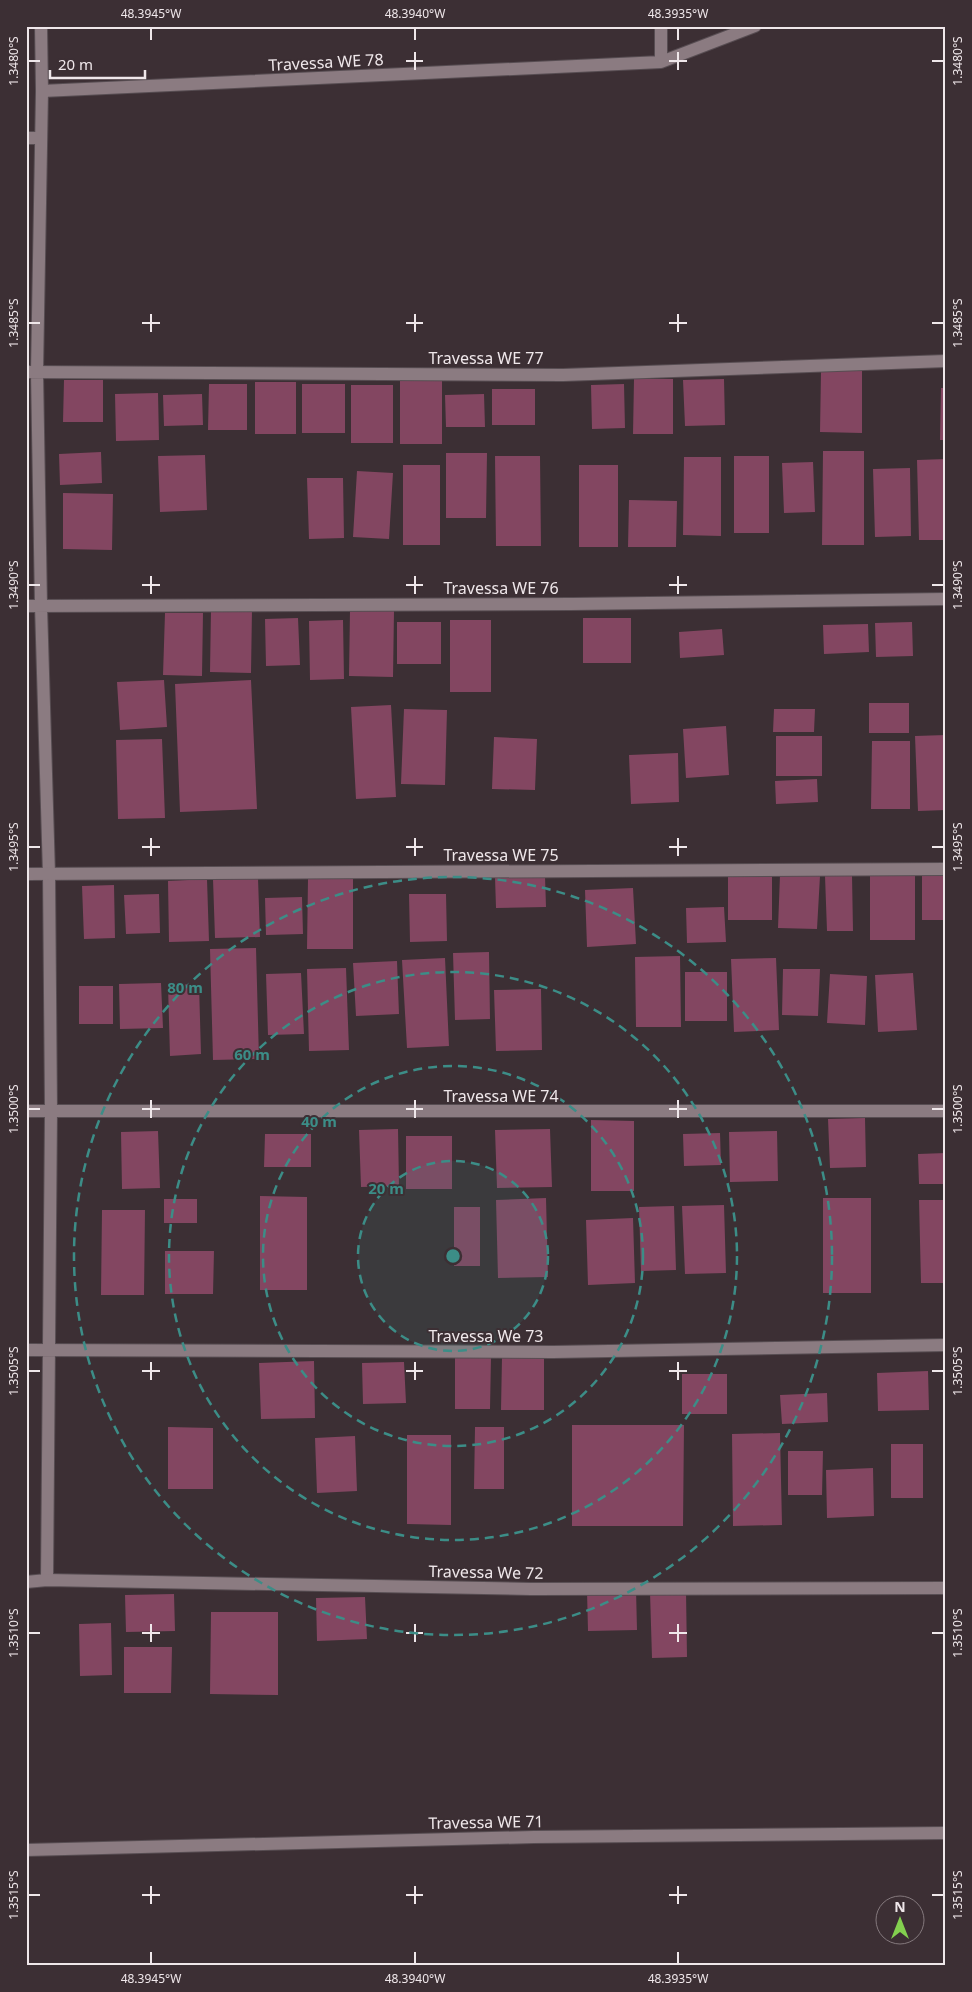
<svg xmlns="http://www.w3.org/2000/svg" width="972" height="1992" font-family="'Noto Sans',sans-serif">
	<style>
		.building { fill: #834661 }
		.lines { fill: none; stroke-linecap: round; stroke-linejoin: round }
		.street-casing { stroke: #574d52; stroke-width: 14 }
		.secondary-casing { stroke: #574d52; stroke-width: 14 }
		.street { stroke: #8b7b81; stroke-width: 12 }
		.secondary { stroke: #8b7b81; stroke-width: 12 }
		.ticks { fill: none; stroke: #efe7ea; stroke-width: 2 }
		.ring { fill: none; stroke: #3c8d87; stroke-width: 2.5; stroke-dasharray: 9 6 }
		.labels { text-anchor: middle; stroke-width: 4; stroke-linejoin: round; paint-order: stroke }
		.street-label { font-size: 16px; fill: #efe7ea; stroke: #3c2f34 }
		.centre { fill: #3c8d87; stroke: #3c2f34; stroke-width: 2.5 }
		.ring-label { font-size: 15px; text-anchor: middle; font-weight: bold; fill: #3c8d87; stroke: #3c2f34; stroke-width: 4; stroke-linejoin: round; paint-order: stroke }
		.neatline { fill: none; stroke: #efe7ea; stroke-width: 2 }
		.ticks-label { font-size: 12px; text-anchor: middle; fill: #efe7ea }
	</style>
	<rect width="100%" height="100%" fill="#3c2f34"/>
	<path class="building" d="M821,371H862V433L820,432Z
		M634,379H673V434H633Z
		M724,379L725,425L685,426L683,380Z
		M64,380H103V422H63Z
		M400,381H442V444H400Z
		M255,382H296V434H255Z
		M209,384H247V430H208Z
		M302,384H345V433H302Z
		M624,384L625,428L592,429L591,385Z
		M351,385H393V443H351Z
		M941,388H946V440H940Z
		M492,389H535V425H492Z
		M158,393L159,440L116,441L115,394Z
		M202,394L203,425L164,426L163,395Z
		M484,394L485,427H446L445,395Z
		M823,451H864V545H822Z
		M101,452L102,483L60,485L59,454Z
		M446,453H487L486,518H446Z
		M205,455L207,510L160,512L158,456Z
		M495,456H540L541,546H496Z
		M734,456H769V533H734Z
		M684,457H721V536L683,535Z
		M946,459V540H919L917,460Z
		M813,462L815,512L784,513L782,463Z
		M403,465H440V545H403Z
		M579,465H618V547H579Z
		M910,468L911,536L875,537L873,469Z
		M357,471L393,473L389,539L353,537Z
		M307,478H343L344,538L309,539Z
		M63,493L113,494L112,550L63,549Z
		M629,500L677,501L676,547H628Z
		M211,609H252L251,673L210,672Z
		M350,610L394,611L393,677L349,676Z
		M165,613H203L202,676L163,675Z
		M298,618L300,665L266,666L265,619Z
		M583,618H631V663H583Z
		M343,620L344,679L310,680L309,621Z
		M450,620H491V692H450Z
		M397,622H441V664H397Z
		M912,622L913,656L876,657L875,623Z
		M868,624L869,652L824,654L823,625Z
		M722,629L724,655L680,658L679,632Z
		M164,680L167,727L120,730L117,682Z
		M251,680L257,809L180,812L175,684Z
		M869,703H909V733H869Z
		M391,705L396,797L356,799L351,707Z
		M404,709L447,710L445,785L401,784Z
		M774,709H815L814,732H773Z
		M726,726L729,775L686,778L683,729Z
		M946,735V810L918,811L915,736Z
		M776,736H822V776H776Z
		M494,737L537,739L535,790L492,789Z
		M162,739L165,818L118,819L116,740Z
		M872,741H910V809H871Z
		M678,753L679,802L631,804L629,755Z
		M817,779L818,802L776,804L775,781Z
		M780,875L820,876L817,929L778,928Z
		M852,875L853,931H827L825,876Z
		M870,875H915V940H870Z
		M922,875H946V920H922Z
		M545,876L546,907L496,908L495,877Z
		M728,876H772V920H728Z
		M258,878L260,937L215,938L213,879Z
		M207,879L209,941L169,942L168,881Z
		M308,879H353V949H307Z
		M114,885L115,938L84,939L82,886Z
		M633,888L636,944L587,947L585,890Z
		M159,894L160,933L126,934L124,895Z
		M409,894H446L447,941L410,942Z
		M302,897L303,934L266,935L265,898Z
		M724,907L726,942L687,943L686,908Z
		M256,948L259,1059L213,1060L210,949Z
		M489,952L490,1019L455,1020L453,953Z
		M680,956L681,1027H636L635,957Z
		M445,958L449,1046L407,1048L402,960Z
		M776,958L779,1030L734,1032L731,959Z
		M397,961L399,1014L356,1016L353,963Z
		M346,968L349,1050L309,1051L307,969Z
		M783,969H820L818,1016L782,1015Z
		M685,972H727V1021H685Z
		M301,973L304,1034L268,1035L266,974Z
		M913,973L917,1030L878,1032L875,975Z
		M830,974L867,976L865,1025L827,1023Z
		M161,983L163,1028L120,1029L119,984Z
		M199,984L201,1054L170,1056L168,985Z
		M79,986H113V1024H79Z
		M541,989L542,1050L496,1051L494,990Z
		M865,1118L866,1167L830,1168L828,1119Z
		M591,1120L634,1121V1191H591Z
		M398,1129L399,1186L361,1187L359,1130Z
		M550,1129L552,1187L497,1188L495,1130Z
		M158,1131L160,1188L122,1189L121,1132Z
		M777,1131L778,1181L730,1182L729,1132Z
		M720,1133L721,1165L684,1166L683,1134Z
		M265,1134H311V1167H264Z
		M406,1136H452V1189H406Z
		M946,1153V1184H919L918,1154Z
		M260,1196L307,1197V1290H260Z
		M546,1198L548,1277L498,1278L496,1200Z
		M823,1198H871V1293H823Z
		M164,1199H197V1223H164Z
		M919,1200H946V1283H921Z
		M724,1205L726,1273L685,1274L682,1206Z
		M674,1206L676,1270L641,1271L639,1207Z
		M454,1207H480V1266H454Z
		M102,1210H145L144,1295H101Z
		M633,1218L635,1283L588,1285L586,1220Z
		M165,1251H214L213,1294H165Z
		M455,1357H491L490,1409H455Z
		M502,1357H544V1410H501Z
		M314,1361L315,1418L261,1419L259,1363Z
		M404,1362L406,1403L363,1404L362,1363Z
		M928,1371L929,1410L878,1411L877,1373Z
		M682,1374H727V1414H682Z
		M827,1393L828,1422L782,1424L780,1395Z
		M572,1425H684L683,1526H572Z
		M168,1427L213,1428V1489H168Z
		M475,1427H504V1489H474Z
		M780,1433L782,1525L733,1526L732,1434Z
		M407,1435H451V1525L407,1524Z
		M355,1436L357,1491L317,1493L315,1438Z
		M891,1444H923V1498H891Z
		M788,1451H823L822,1495H788Z
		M873,1468L874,1516L827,1518L826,1470Z
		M636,1589L637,1630L588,1631L587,1591Z
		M686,1591L687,1657L652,1658L650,1592Z
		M174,1594L175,1631L126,1632L125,1595Z
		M365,1597L367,1639L317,1641L316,1598Z
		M211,1612H278V1695L210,1694Z
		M111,1623L112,1675L80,1676L79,1624Z
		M124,1647H172L171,1693H124Z"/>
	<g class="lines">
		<defs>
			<path id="street" d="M41,26L42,91L37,372L41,606L49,874L51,1111L47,1580
				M661,62V26
				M42,91L661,62L755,26
				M26,138H40
				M26,372L563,375L946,361
				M26,606L572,604L946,599
				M26,1111H946
				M26,1350L553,1352L946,1345
				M26,1850L534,1837L946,1833"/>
			<path id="secondary" d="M26,874L946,869
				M26,1582L47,1580L531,1589L946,1588"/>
		</defs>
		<use href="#street" class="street-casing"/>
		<use href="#secondary" class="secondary-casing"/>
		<use href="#street" class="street"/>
		<use href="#secondary" class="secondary"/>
	</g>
	<path class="ticks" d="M151,28V40M415,28V40M678,28V40M415,52V70M678,52V70M28,61H40M406,61H423M669,61H687M932,61H944M151,314V332M415,314V332M678,314V332M28,323H40M142,323H160M406,323H423M669,323H687M932,323H944M151,576V594M415,576V594M678,576V594M28,585H40M142,585H160M406,585H423M669,585H687M932,585H944M151,838V856M415,838V856M678,838V856M28,847H40M142,847H160M406,847H423M669,847H687M932,847H944M151,1100V1118M415,1100V1118M678,1100V1118M28,1109H40M142,1109H160M406,1109H423M669,1109H687M932,1109H944M151,1362V1380M415,1362V1380M678,1362V1380M28,1371H40M142,1371H160M406,1371H423M669,1371H687M932,1371H944M151,1624V1642M415,1624V1642M678,1624V1642M28,1633H40M142,1633H160M406,1633H423M669,1633H687M932,1633H944M151,1886V1904M415,1886V1904M678,1886V1904M28,1895H40M142,1895H160M406,1895H423M669,1895H687M932,1895H944M151,1952V1964M415,1952V1964M678,1952V1964"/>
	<circle cx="453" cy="1256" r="95" fill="#3c8d87" fill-opacity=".12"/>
	<g class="ring">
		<circle cx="453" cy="1256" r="95"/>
		<circle cx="453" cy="1256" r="190"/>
		<circle cx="453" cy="1256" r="284"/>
		<circle cx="453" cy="1256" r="379"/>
	</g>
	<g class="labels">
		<g class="street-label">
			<text transform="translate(326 62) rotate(-3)" y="6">Travessa WE 78</text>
			<text x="486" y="364">Travessa WE 77</text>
			<text x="501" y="594">Travessa WE 76</text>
			<text x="501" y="861">Travessa WE 75</text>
			<text x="501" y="1102">Travessa WE 74</text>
			<text x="486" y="1342">Travessa We 73</text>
			<text transform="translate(486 1572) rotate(1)" y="6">Travessa We 72</text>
			<text transform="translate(486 1822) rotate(-1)" y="6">Travessa WE 71</text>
		</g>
	</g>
	<circle cx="453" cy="1256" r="8" class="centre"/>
	<g class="ring-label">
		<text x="185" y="993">80 m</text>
		<text x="252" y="1060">60 m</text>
		<text x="319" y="1127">40 m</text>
		<text x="386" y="1194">20 m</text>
	</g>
	<rect width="972" height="1992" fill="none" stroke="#3c2f34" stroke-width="55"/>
	<g transform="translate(900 1920)"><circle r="24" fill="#3c2f34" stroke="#84797d"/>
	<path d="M0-4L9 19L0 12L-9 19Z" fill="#83d04f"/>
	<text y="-8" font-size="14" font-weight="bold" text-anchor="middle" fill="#efe7ea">N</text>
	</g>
	<path d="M50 70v8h95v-8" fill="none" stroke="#efe7ea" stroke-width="2.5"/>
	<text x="58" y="70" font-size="15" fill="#efe7ea" stroke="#3c2f34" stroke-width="4" paint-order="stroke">20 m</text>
	<rect x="28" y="28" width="916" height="1936" class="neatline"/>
	<g class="ticks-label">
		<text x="151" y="18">48.3945°W</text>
		<text x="415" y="18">48.3940°W</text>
		<text x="678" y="18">48.3935°W</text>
		<text transform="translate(14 61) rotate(-90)" y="4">1.3480°S</text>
		<text transform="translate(958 61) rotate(-90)" y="4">1.3480°S</text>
		<text transform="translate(14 323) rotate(-90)" y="4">1.3485°S</text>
		<text transform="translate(958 323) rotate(-90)" y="4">1.3485°S</text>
		<text transform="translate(14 585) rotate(-90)" y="4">1.3490°S</text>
		<text transform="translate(958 585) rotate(-90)" y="4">1.3490°S</text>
		<text transform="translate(14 847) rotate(-90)" y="4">1.3495°S</text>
		<text transform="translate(958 847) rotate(-90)" y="4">1.3495°S</text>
		<text transform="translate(14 1109) rotate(-90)" y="4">1.3500°S</text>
		<text transform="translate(958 1109) rotate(-90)" y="4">1.3500°S</text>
		<text transform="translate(14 1371) rotate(-90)" y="4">1.3505°S</text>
		<text transform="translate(958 1371) rotate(-90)" y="4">1.3505°S</text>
		<text transform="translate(14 1633) rotate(-90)" y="4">1.3510°S</text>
		<text transform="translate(958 1633) rotate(-90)" y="4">1.3510°S</text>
		<text transform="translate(14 1895) rotate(-90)" y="4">1.3515°S</text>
		<text transform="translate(958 1895) rotate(-90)" y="4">1.3515°S</text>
		<text x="151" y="1983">48.3945°W</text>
		<text x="415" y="1983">48.3940°W</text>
		<text x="678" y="1983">48.3935°W</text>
	</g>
</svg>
